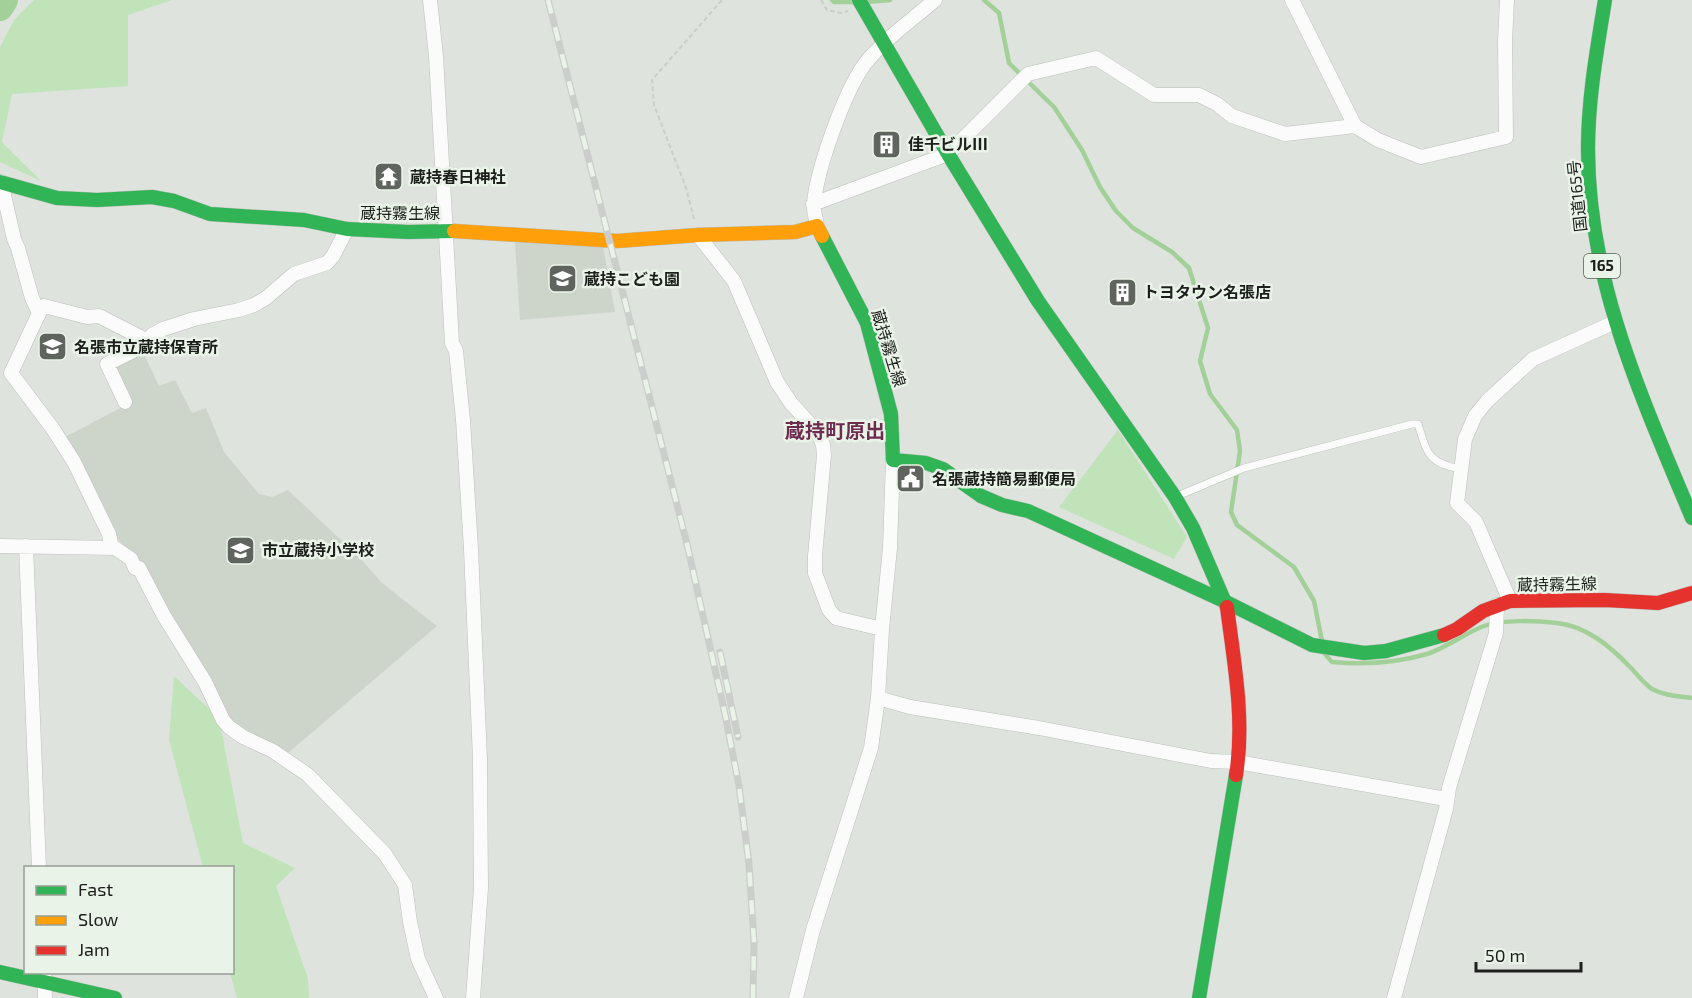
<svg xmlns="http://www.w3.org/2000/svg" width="1692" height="998" font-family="'Exo 2','Noto Sans JP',sans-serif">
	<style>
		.built { fill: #cdd5cb }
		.green { fill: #c1e3ba }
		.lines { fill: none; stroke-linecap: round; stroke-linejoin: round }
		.stream { stroke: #a2d098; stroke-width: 4.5 }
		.river { stroke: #a2d098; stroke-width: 26 }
		.lane-casing { stroke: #bcc0bb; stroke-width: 8 }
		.street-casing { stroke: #bcc0bb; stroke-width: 15 }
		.fast-casing { stroke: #bcc0bb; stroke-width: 15 }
		.slow-casing { stroke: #bcc0bb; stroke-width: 15 }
		.jam-casing { stroke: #bcc0bb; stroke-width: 15 }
		.path { stroke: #cbcdcb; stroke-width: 2; stroke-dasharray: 4.5 3; stroke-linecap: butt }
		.lane { stroke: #fafbfa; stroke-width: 7 }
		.street { stroke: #fafbfa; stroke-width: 14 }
		.fast { stroke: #30b455; stroke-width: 14 }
		.slow { stroke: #ff9f0a; stroke-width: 14 }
		.jam { stroke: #e5322d; stroke-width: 14 }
		.rail-casing { stroke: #cccecc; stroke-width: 7 }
		.rail { stroke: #eaf3e8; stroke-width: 4.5; stroke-dasharray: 14; stroke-linecap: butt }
		.labels { text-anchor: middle; stroke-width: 5; stroke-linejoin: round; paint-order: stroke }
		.shield { fill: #eaf3e8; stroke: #5a5f58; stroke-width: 1.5 }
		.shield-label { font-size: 15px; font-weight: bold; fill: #1c1f1b }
		.poi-label { font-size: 16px; font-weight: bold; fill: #1c1f1b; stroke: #eaf3e8; text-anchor: start }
		.street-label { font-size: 16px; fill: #1c1f1b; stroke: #eaf3e8 }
		.quarter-label { font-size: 20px; font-weight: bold; fill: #6e2d4f; stroke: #eaf3e8 }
	</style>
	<rect width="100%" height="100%" fill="#dee3de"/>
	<path class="built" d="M515,242L603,246L615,312L520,320Z
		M143,352L159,386L175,380L192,413L206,408L224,452L259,494L272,497L288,490L360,558L382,583L437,626L288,753L230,721L166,610L143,566L134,553L115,537L63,438L132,402L114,364Z"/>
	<path class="green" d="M34,0H172L128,15V86L12,94L2,142L41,181L0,162V47L14,20Z
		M1118,430L1187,537L1174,559L1059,507Z
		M174,676L219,718L243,843L295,868L276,886L308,979L309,998H237L230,973L232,972V868L203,867L169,740Z"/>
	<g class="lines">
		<path class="stream" d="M832,0L834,2H855
			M984,0L999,13L1009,63L1054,107L1082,150L1100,187L1116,211L1133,228L1172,252L1189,268L1208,328L1200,361L1210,394L1237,430L1240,451L1231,512L1237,525L1294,567L1314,601L1322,641
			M866,2L890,0
			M1324,653L1332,662C1365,665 1396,663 1427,654C1448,647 1465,633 1484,626C1502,619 1538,621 1557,623C1586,626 1610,646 1630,667C1637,674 1644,684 1652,689C1665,696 1678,696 1692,698"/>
		<path class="river" d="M0,8L5,0"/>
		<defs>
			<path id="lane" d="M1175,497L1244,468L1412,424H1418C1427,453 1428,463 1460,469"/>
			<path id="street" d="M430,0L436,56L452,343L456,351L463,420L471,549L480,759L481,888L473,998
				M1292,0L1355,126L1378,140L1421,157L1506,137L1505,41L1507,0
				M1,182L14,239L18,248L32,298L39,313
				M813,204L948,154L1028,74L1096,58L1154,95H1199L1217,104L1232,116L1285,134L1355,126
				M817,226C816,218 813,211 814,203C817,169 844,93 864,65C883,40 912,20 935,0
				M698,235L734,281L777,382L791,403L818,433L823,445L824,455L815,556V573L829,610L836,618L882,629
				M125,402L107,364L145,345L152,335L163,329L194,319L239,310L254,305L266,298L294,274L327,263L333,256L347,229
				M0,546L115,548L131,559L135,568H139L164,616L205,682L223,720L229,727L243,737L273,751L308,775L385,854L405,885L410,922L418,959L436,998
				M26,546L39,868
				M112,548L109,534L74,462L53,429L11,373L41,309L44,306L87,317L99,316L148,341
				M1510,601L1476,522L1457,503L1465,439L1475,416L1487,401L1533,359L1615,322
				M878,698L910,707L1039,728L1211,761L1238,762L1446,799
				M44,972L45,998
				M796,998L813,930L871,748L878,698L882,629L890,548L893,460
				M1394,998L1446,809L1449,788L1496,633L1497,605"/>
			<path id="fast" d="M859,0L948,154L1038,301L1175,497L1193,528L1227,607
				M1605,0C1597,49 1588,99 1588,149C1588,282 1642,398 1692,518
				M0,182L57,198L97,200L152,197L174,201L210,214L304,220L347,229L408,232L454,231
				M822,236L867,323L891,414L893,460L926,463L943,469L981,496L1002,505L1028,511L1226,602L1312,645L1364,653L1386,651L1444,635
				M0,972L115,998
				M1199,998L1236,775"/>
			<path id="slow" d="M454,231L617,241L698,235L795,232L817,226L822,236"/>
			<path id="jam" d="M1227,607C1234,662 1245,720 1236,775
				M1444,635L1457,629L1483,611L1510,601L1605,600L1658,603L1692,593"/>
		</defs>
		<use href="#lane" class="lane-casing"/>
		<use href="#street" class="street-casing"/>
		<use href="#fast" class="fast-casing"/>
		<use href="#slow" class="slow-casing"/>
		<use href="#jam" class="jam-casing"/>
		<path class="path" d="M821,0L827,10L841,13L848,11
			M694,219L686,188L654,105L652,80L722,0"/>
		<use href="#lane" class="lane"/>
		<use href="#street" class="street"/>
		<use href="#fast" class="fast"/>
		<use href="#slow" class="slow"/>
		<use href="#jam" class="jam"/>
		<defs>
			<path id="rail" d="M548,0L687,544L725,714L739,786L749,864L754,942L753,998
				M720,652L738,737"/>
		</defs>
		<use href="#rail" class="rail-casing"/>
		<use href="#rail" class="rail"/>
	</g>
	<defs>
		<symbol id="building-square" viewBox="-11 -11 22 22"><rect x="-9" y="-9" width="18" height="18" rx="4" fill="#60645f" stroke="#eaf3e8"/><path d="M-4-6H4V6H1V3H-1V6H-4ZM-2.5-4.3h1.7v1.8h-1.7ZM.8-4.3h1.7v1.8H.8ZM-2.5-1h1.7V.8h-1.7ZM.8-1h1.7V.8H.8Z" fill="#fff"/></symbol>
		<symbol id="temple-square" viewBox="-11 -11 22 22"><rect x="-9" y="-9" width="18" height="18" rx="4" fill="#60645f" stroke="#eaf3e8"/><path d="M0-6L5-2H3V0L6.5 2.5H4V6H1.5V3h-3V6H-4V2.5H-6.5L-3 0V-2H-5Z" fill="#fff"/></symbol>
		<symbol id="school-square" viewBox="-11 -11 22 22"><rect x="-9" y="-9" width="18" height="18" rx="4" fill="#60645f" stroke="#eaf3e8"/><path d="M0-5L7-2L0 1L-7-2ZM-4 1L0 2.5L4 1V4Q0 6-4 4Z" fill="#fff"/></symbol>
		<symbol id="civic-square" viewBox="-11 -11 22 22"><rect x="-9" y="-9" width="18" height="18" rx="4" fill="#60645f" stroke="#eaf3e8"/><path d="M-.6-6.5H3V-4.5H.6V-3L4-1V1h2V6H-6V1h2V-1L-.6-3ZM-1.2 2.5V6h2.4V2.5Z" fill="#fff"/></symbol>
	</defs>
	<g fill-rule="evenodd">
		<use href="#building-square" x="870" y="128" width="33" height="33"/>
		<use href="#temple-square" x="372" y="160" width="33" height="33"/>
		<use href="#school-square" x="546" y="262" width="33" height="33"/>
		<use href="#building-square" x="1106" y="276" width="33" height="33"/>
		<use href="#school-square" x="36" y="330" width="33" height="33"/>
		<use href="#civic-square" x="894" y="462" width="33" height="33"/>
		<use href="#school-square" x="224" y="534" width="33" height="33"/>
	</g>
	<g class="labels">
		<rect class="shield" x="1584" y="254" width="36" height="24" rx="4.5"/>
		<g class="shield-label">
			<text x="1602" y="271">165</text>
		</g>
		<g class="poi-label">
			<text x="908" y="150">佳千ビルⅢ</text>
			<text x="410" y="183">蔵持春日神社</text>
			<text x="584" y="285">蔵持こども園</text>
			<text x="1143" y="298">トヨタウン名張店</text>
			<text x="74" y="353">名張市立蔵持保育所</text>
			<text x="932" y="485">名張蔵持簡易郵便局</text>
			<text x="262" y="556">市立蔵持小学校</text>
		</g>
		<g class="street-label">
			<text transform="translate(1577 196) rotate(-96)" y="6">国道165号</text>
			<text x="400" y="219">蔵持霧生線</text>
			<text transform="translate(889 348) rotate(73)" y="6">蔵持霧生線</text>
			<text transform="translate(1557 584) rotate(-1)" y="6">蔵持霧生線</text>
		</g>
		<g class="quarter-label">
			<text x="835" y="438">蔵持町原出</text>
		</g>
	</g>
	<rect x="24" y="866" width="210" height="108" fill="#eaf3e8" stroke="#989e96" stroke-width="1.5"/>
	<rect x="36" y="886" width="30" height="9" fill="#30b455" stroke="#989e96" stroke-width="1.5"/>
	<text x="78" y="896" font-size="18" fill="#1c1f1b">Fast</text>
	<rect x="36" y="916" width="30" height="9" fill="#ff9f0a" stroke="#989e96" stroke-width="1.5"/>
	<text x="78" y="926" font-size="18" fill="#1c1f1b">Slow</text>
	<rect x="36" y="946" width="30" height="9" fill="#e5322d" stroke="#989e96" stroke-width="1.5"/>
	<text x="78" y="956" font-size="18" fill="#1c1f1b">Jam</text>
	<path d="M1476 962v9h105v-9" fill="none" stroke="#1c1f1b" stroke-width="3"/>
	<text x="1485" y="962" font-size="18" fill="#1c1f1b" stroke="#eaf3e8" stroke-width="4.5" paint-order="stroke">50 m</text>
</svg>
